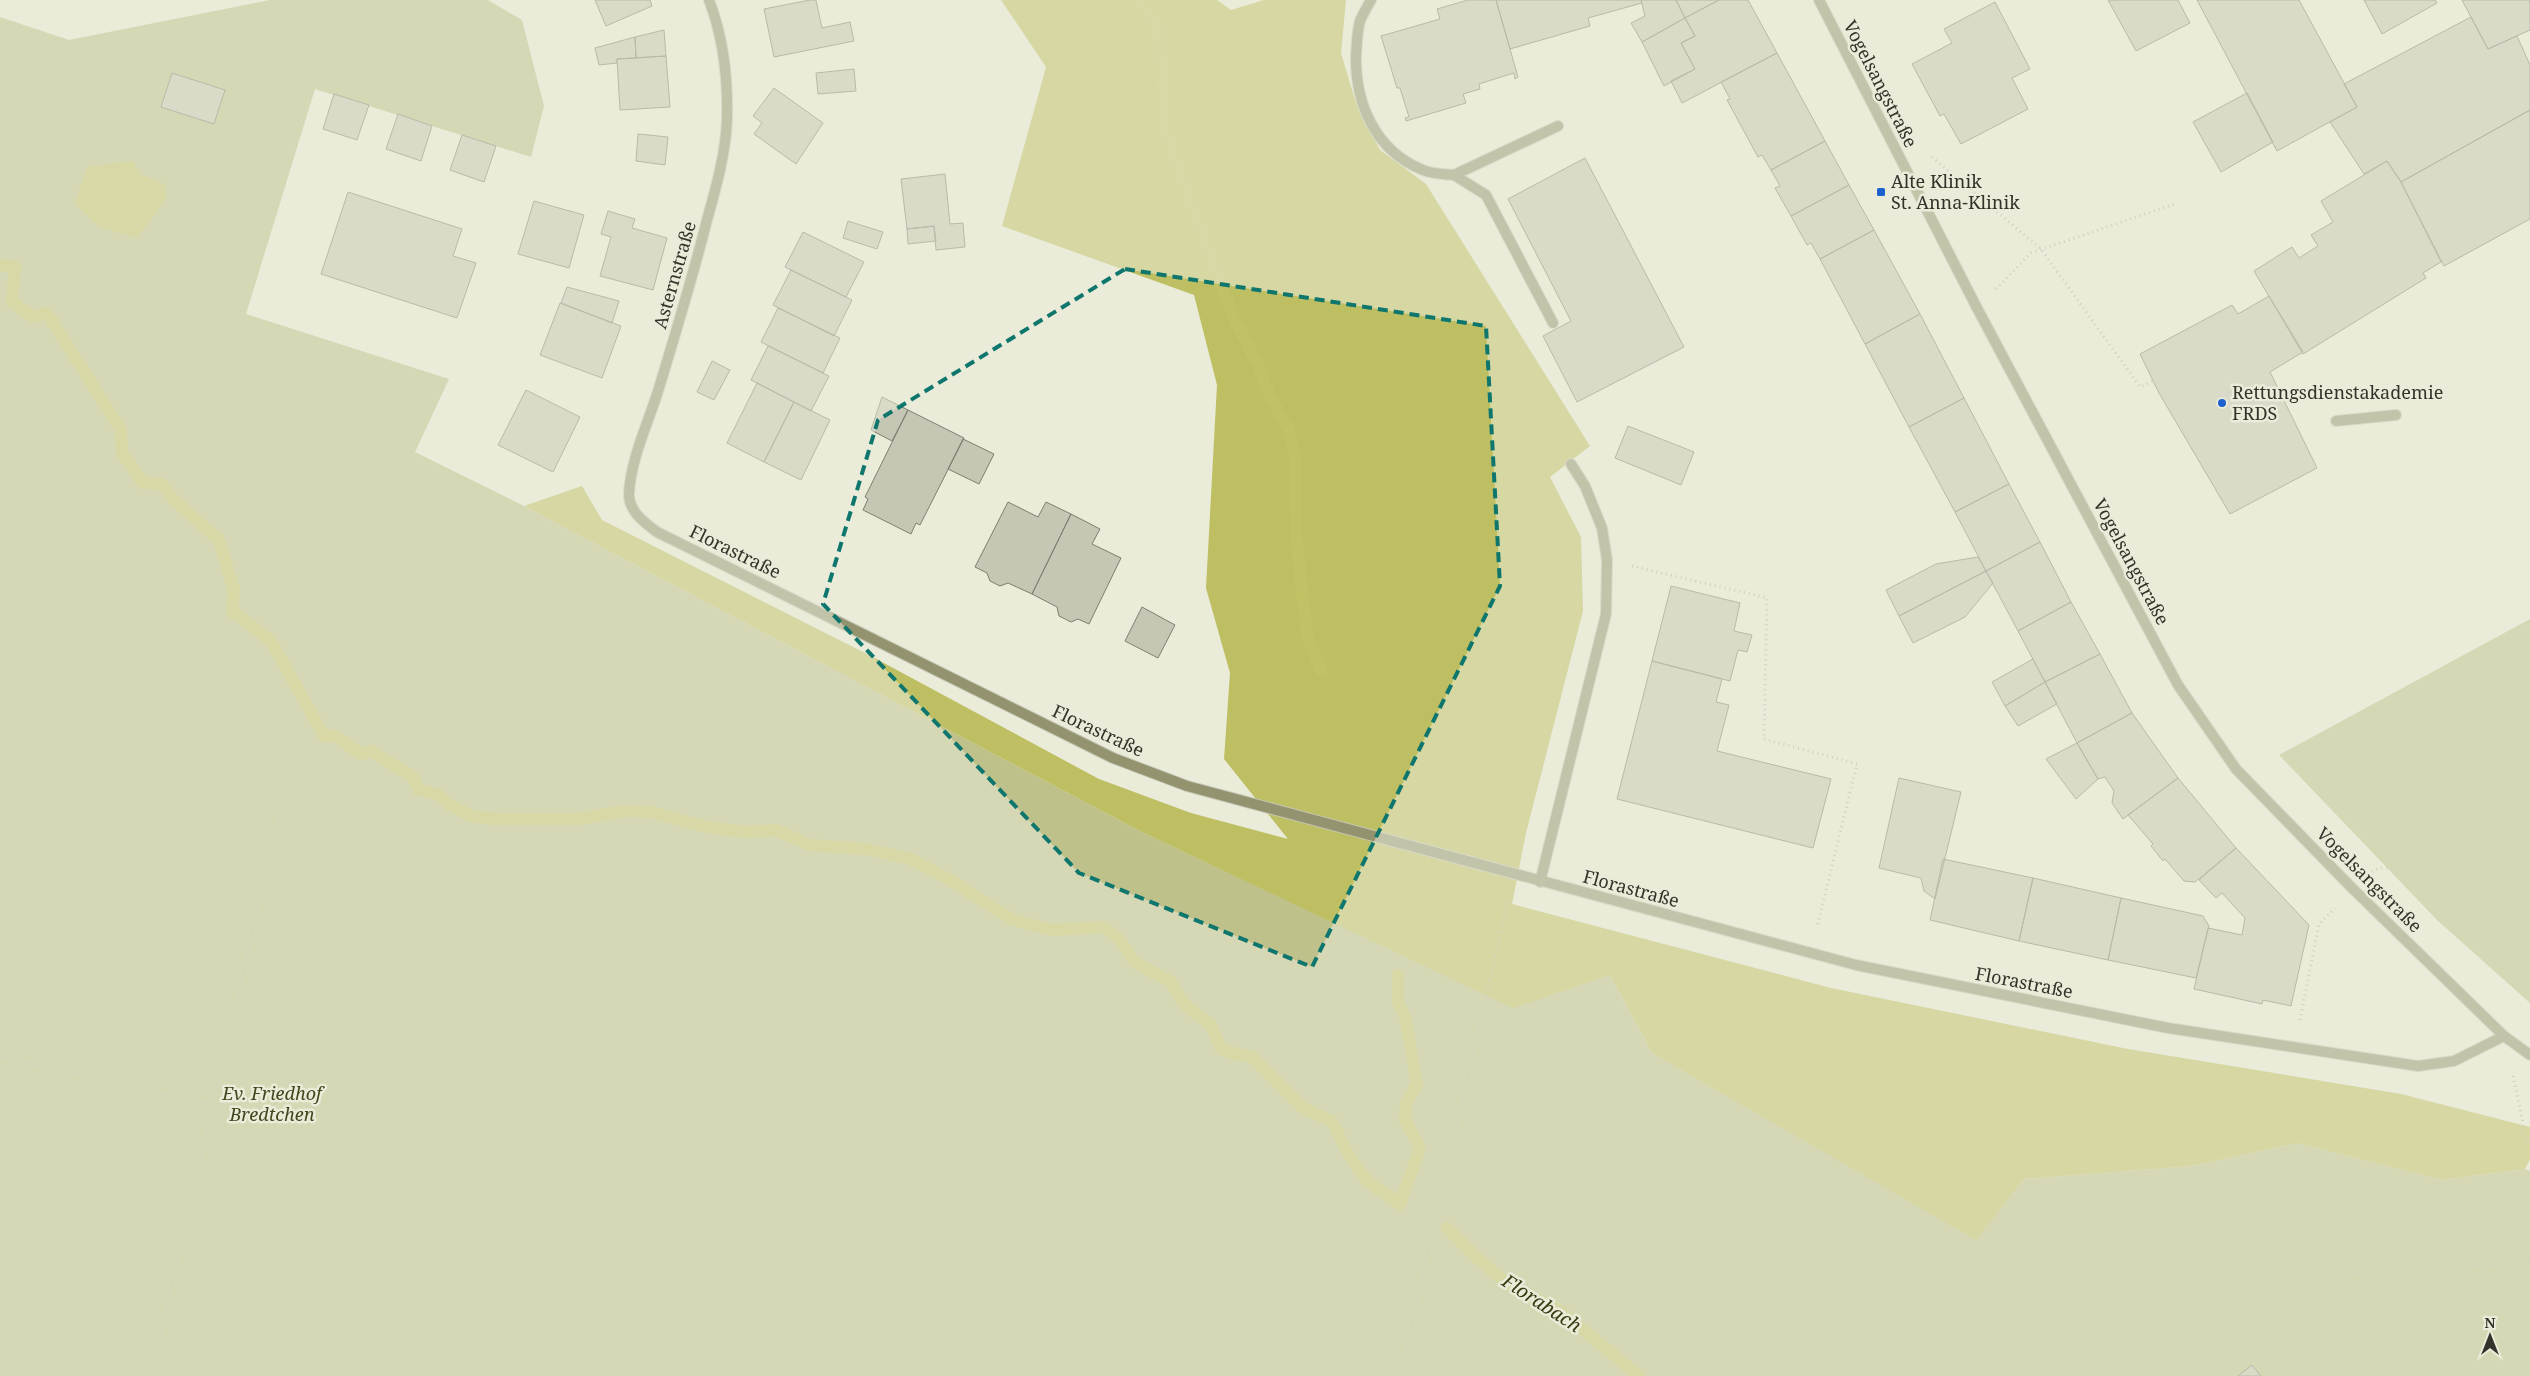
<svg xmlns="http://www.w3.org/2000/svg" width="2530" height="1376" font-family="'Noto Serif',serif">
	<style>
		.green { fill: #bfc18b }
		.forest { fill: #bebf62 }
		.water { fill: #c1c266 }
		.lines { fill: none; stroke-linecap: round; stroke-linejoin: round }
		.stream { stroke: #c1c266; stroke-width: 12 }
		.building { fill: #c5c6b3; stroke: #7e7f6e }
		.service-casing { stroke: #c5c6b5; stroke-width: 12 }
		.minor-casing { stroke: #c5c6b5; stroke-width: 12 }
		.tertiary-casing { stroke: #c5c6b5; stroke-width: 12 }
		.path { stroke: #b0b1a1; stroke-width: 3; stroke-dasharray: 1 4; stroke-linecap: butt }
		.service { stroke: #93946f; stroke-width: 10 }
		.minor { stroke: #93946f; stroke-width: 10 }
		.tertiary { stroke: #93946f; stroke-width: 10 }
		.marked { fill: none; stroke: #0f766e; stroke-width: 4; stroke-dasharray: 10 6; stroke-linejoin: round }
		.poi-dot { fill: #1c61cd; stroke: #eaebd8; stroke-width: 2 }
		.labels { text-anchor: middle; stroke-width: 5; stroke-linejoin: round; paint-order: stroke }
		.street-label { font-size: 18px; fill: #33332b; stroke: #eaebd8 }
		.poi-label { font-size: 18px; fill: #33332b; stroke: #eaebd8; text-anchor: start }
		.park-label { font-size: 18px; font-style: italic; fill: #45451e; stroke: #eaebd8 }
		.water-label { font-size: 19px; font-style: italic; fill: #3a3b13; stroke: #eaebd8 }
	</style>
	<rect width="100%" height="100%" fill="#eaebd8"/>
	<path class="green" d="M270,0H488L522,20L544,106L531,157L315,89L246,314L449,379L415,452L524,506L1140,831L1513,1007L1610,975L1652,1053L1976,1239L2024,1179L2192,1166L2297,1143L2442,1180L2525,1169L2530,1171V1376H0V17L69,40Z
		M2530,619V1003L2437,920L2279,755Z"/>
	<path class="forest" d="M1001,0H1217L1231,10L1264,0H1346L1341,53L1355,100L1380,150L1426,184L1590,446L1550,477L1581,537L1583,611L1526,833L1512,904L1831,988L2128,1049L2401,1094L2530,1127V1159L2525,1169L2442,1180L2297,1143L2192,1166L2024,1179L1976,1240L1652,1053L1610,975L1513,1008L1140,831L524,506L582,486L602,520L869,655L1099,779L1191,813L1288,839L1224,759L1230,673L1206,588L1217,385L1194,295L1002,226L1046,67Z"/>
	<path class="water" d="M133,161L140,174L165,185L166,199L137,238L99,227L75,204L87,167Z"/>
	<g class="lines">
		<path class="stream" d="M1136,0L1159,24L1164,128L1233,317L1259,367L1270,397L1289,430L1295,454L1296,535L1307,637L1322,672
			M0,265L15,267L12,302L33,317L47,313L121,430L122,453L143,483L162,484L174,500L219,540L234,590L232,611L271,641L324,736H335L361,754L371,751L414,778L419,790L437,794L450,805L471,816L495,819H580L623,811L651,812L706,827L745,832L776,830L810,845L866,849L911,859L950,880L1011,919L1051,930L1104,927L1117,937L1135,962L1171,982L1184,1004L1211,1025L1221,1049L1239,1055L1251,1056L1304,1109L1332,1121L1347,1152L1366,1180L1400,1204L1420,1148L1405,1120L1406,1103L1417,1084L1405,1017L1398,1002V975
			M1447,1228L1477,1258L1513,1288L1559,1310L1639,1376"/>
	</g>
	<path class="building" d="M595,0H650L652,6L606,26Z
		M810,0H816L822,28L850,22L854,41L774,57L764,9Z
		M1468,0H1496L1518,77L1515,79L1514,73L1479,84L1480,89L1463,94L1466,103L1406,121L1405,118L1409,117L1400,88H1397L1381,36L1440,19L1437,9Z
		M1496,0H1641L1642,3L1588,18L1590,26L1510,49Z
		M1641,0H1676L1685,18L1642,42L1631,23L1645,16Z
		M1676,0H1719L1685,18Z
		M1719,0H1748L1777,53L1682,103L1671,81L1695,69L1681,43L1695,36L1685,18Z
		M2108,0H2178L2190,23L2136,51Z
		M2197,0H2299L2357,107L2277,151Z
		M2364,0H2435L2437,3L2382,34Z
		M2462,0H2530V30L2488,49Z
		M1995,2L2030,69L2012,78L2028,109L1961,144L1944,114L1940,116L1912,64L1952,43L1944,29Z
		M2471,17L2488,49L2517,36L2530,65V110L2401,182L2387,161L2364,174L2330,122L2357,107L2344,84Z
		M1685,18L1695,36L1681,43L1695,69L1664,86L1642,42Z
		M664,30L666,56L636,58L635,37Z
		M635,37L636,58L617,59V63L599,65L595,48Z
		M1777,53L1825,141L1771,170L1762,155L1758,157L1727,100L1730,99L1721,82Z
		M666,56L670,107L620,110L617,59Z
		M854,69L856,91L818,94L816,73Z
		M172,73L225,90L214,124L161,107Z
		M774,88L823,123L796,164L754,134L762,123L753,116Z
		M2247,93L2273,142L2221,172L2193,122Z
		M334,94L369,105L357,140L323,129Z
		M2530,110V219L2444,266L2401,182Z
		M398,114L432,126L421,161L386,149Z
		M638,134L668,137L665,165L636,161Z
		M462,135L496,146L484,182L450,170Z
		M1825,141L1849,185L1791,216L1775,188L1780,186L1771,170Z
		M1585,158L1684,347L1577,402L1543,336L1571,321L1508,199Z
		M2387,161L2401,182L2441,262L2423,273L2426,278L2303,354L2254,271L2292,247L2299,258L2318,246L2311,235L2333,222L2321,201Z
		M945,174L950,224L963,223L965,247L936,250L934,226L907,229L901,179Z
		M1849,185L1874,230L1820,259L1811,243L1807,245L1791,216Z
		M348,192L462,229L453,256L476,263L457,318L321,274Z
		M534,201L584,215L569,268L518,254Z
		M608,211L635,219L632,228L667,238L653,290L600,276L611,237L601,234Z
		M848,221L883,232L877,249L843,238Z
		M934,226L936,241L908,244L907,229Z
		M1874,230L1920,314L1865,344L1820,259Z
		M803,232L864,262L846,297L785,267Z
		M791,270L852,300L834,336L773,305Z
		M567,287L619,301L612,323L561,303Z
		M2269,296L2303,352L2270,372L2317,468L2230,514L2159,393L2140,354L2232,305L2238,314Z
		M560,303L621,326L602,378L540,355Z
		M778,308L840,338L823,373L761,342Z
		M1920,314L1964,398L1909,427L1865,344Z
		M768,346L829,376L811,411L751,380Z
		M712,361L730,370L714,400L697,392Z
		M757,383L794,402L764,462L727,443Z
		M526,390L580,417L553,472L498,445Z
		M882,397L908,410L892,441L871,430Z
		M1964,398L2009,484L1955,512L1909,427Z
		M794,402L830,420L801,480L764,462Z
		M908,410L964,438L920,525L916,523L911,534L863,510L868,499L865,497Z
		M1628,426L1694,452L1681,485L1615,458Z
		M963,439L994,454L979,484L948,469Z
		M2009,484L2040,542L1986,571L1955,512Z
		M1008,502L1038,517L1046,502L1071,514L1032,594L1008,583L1000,586L990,581L987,573L975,567Z
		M1071,514L1100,529L1092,544L1121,558L1089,624L1078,619L1071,622L1059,616L1057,607L1032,594Z
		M2040,542L2071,602L2018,631L1986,571Z
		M1978,557L1986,571L1899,616L1886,590L1936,564Z
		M1986,571L1993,583L1965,617L1913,643L1899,616Z
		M1671,586L1740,603L1734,631L1752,635L1747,652L1738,650L1730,681L1652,661Z
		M2071,602L2100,654L2045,682L2018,631Z
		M1142,607L1175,625L1158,658L1125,641Z
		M2100,654L2132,713L2077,743L2045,682Z
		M2033,659L2045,682L2005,706L1992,682Z
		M1652,661L1722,679L1716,702L1729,705L1717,751L1831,779L1813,848L1617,799Z
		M2045,682L2057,704L2018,726L2005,706Z
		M2132,713L2178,778L2123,819L2112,803L2114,791L2105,777L2098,779L2077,743Z
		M2077,743L2098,779L2076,799L2046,759Z
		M1899,778L1961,792L1935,899L1924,891L1921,878L1879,868Z
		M2178,778L2236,848L2195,882L2184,881L2165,859L2163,861L2151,846L2153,844L2128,815Z
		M2236,848L2309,925L2291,1006L2263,1000L2262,1004L2194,989L2208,928L2242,935L2245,918L2222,893L2216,898L2199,880Z
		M1943,859L2033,878L2019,941L1930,920Z
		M2033,878L2121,898L2108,960L2019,941Z
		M2121,898L2203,916L2209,926L2196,978L2108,960Z
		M2252,1365L2261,1376H2238Z"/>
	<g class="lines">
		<defs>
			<path id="service" d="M1553,323L1486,195L1454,175L1558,126
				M2336,421L2396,415
				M1540,882L1606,614L1607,560L1602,528L1585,486L1571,464"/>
			<path id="minor" d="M709,0C724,39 728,78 727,119C726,152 716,188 707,220C693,276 676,332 659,388C649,421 631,458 629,493C628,511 645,523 657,532L1113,758L1187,786L1856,965L2168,1028L2418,1066L2454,1061L2504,1036
				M1371,0C1367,7 1363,14 1360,21C1357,31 1357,44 1356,55C1355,103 1375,151 1423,170C1432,174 1444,174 1454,175"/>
			<path id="tertiary" d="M1819,0L1977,308L2178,685L2236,769L2353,889L2504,1036L2530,1055"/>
		</defs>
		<use href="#service" class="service-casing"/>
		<use href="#minor" class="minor-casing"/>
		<use href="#tertiary" class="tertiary-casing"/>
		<path class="path" d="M1932,157L2041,249L2140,387L2153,381
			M1996,289L2031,253L2177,203
			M1632,566L1767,598L1764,739L1857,764L1817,927
			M0,674L282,803L151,1376
			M2372,872C2401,847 2483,938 2530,913
			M2300,1020L2319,924L2335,908
			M0,1057L213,1105
			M2513,1076L2523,1123L2522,1135L2530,1146
			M1400,1376L1508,899
			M2195,1376L2323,1285L2348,1275L2369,1270L2530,1263"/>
		<use href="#service" class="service"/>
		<use href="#minor" class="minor"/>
		<use href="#tertiary" class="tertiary"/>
	</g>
	<path d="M0 0H2530V1376H0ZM1125,269L1486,326L1500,586L1312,967L1079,873L823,604L878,420Z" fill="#eaebd8" fill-opacity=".55" fill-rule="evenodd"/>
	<path class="marked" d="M1125,269L1486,326L1500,586L1312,967L1079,873L823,604L878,420Z"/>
	<g class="poi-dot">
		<rect x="1876" y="187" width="10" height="10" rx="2.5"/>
		<circle cx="2222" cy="403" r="5"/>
	</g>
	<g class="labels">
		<g class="street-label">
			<text transform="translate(1880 84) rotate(63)" y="6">Vogelsangstraße</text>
			<text transform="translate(675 275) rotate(-74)" y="6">Asternstraße</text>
			<text transform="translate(735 552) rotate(26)" y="6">Florastraße</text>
			<text transform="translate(2131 562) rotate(62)" y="6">Vogelsangstraße</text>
			<text transform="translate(1098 731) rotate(25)" y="6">Florastraße</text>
			<text transform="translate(2369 880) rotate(45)" y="6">Vogelsangstraße</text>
			<text transform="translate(1631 889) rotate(15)" y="6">Florastraße</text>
			<text transform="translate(2024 983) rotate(11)" y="6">Florastraße</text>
		</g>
		<g class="poi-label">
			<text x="1891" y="188">Alte Klinik<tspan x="1891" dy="21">St. Anna-Klinik</tspan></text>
			<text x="2232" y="399">Rettungsdienstakademie<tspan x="2232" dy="21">FRDS</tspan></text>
		</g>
		<g class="park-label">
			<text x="272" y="1100">Ev. Friedhof<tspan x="272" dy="21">Bredtchen</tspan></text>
		</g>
		<g class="water-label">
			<text transform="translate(1542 1303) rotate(33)" y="7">Florabach</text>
		</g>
	</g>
	<g transform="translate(2490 1336)" stroke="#eaebd8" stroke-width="4" paint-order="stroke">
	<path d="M0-4L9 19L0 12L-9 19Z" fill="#33332b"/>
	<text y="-8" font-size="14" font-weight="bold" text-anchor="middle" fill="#33332b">N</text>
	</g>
</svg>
